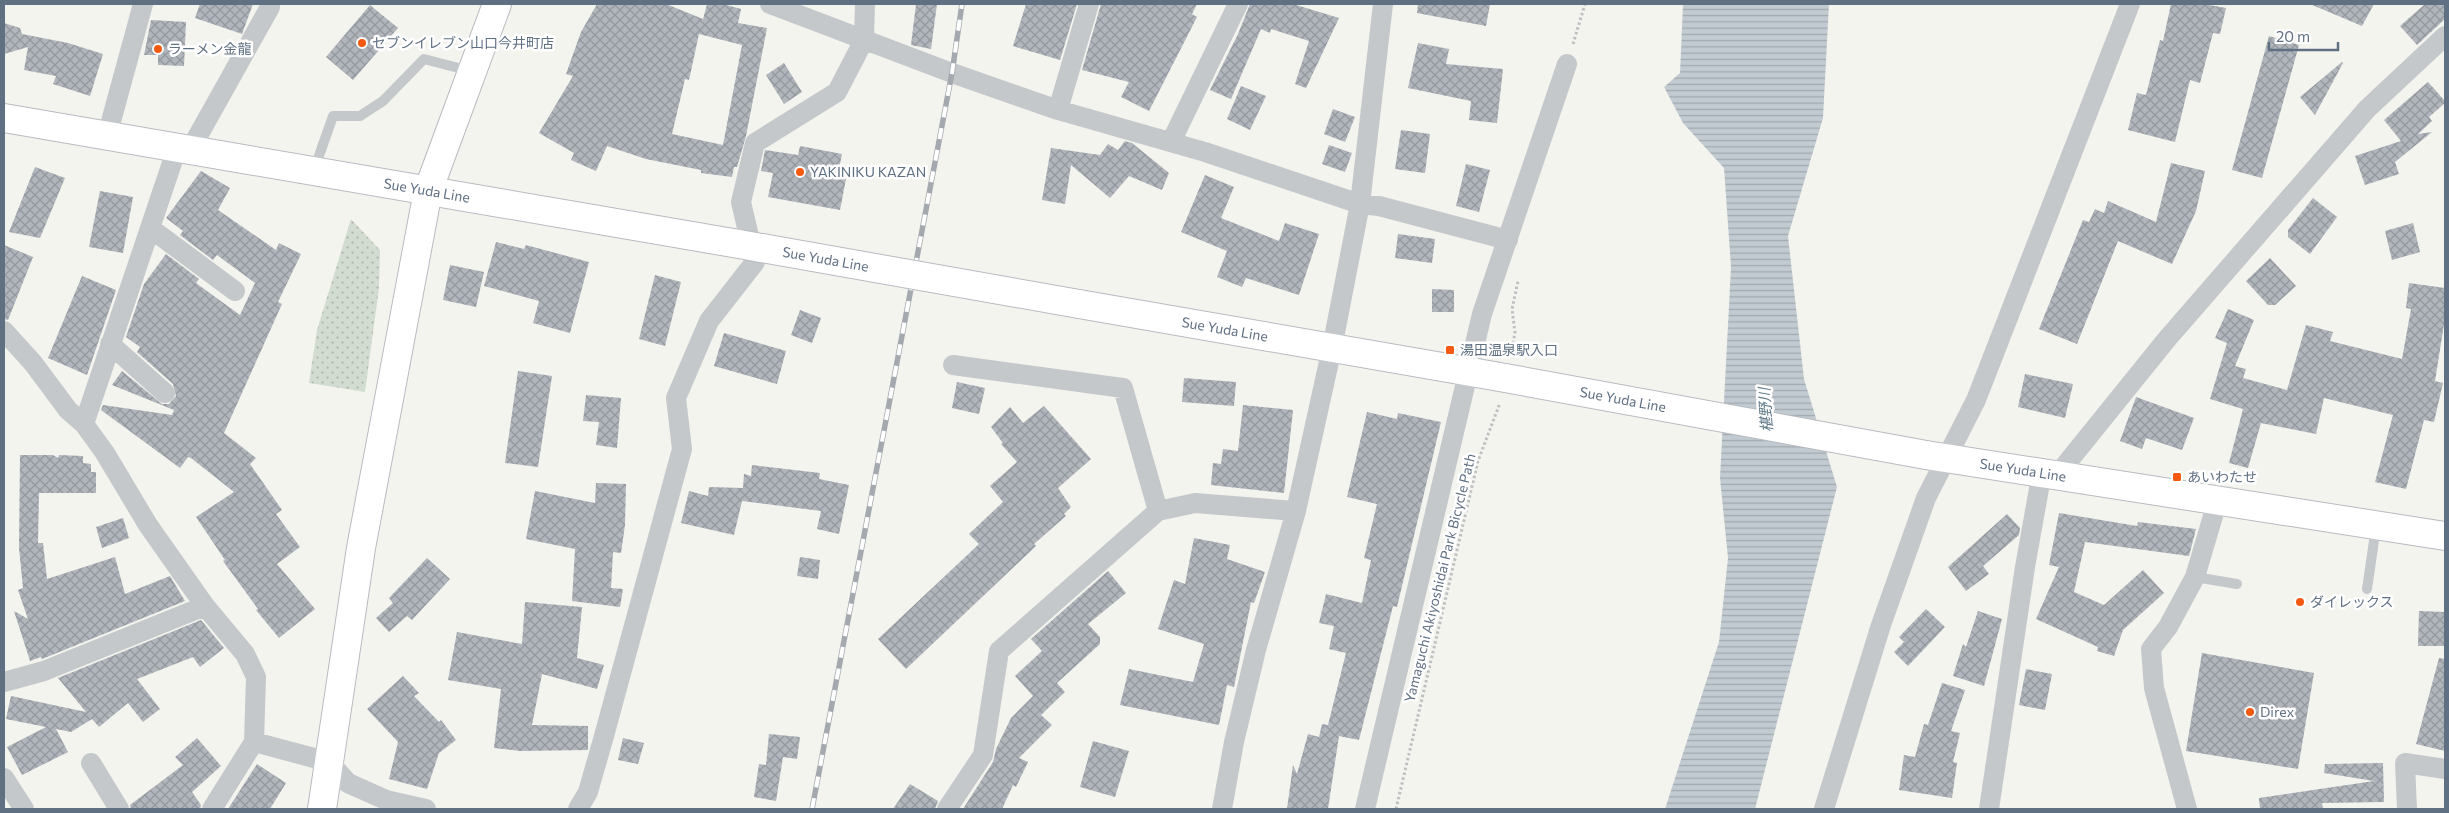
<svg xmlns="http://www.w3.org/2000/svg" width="2449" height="813" font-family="Commissioner,'Noto Sans JP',sans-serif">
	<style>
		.park { fill: url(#park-dots) }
		.water { fill: url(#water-rules) }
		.building { fill: url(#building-cross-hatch); fill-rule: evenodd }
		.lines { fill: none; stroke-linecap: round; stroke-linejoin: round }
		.secondary-casing { stroke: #b7bbc0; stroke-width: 30 }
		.path { stroke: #bebfc1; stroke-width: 3; stroke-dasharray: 2.5 2.5; stroke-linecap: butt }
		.lane { stroke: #c5c8cb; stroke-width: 10 }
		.street { stroke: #c5c8cb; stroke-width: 20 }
		.secondary { stroke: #fff; stroke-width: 28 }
		.rail-casing { stroke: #a4a9af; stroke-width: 5.5 }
		.rail { stroke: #fff; stroke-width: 4; stroke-dasharray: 11; stroke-linecap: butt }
		.secondary-bridge-casing { stroke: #b7bbc0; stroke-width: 30; stroke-linecap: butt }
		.secondary-bridge { stroke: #fff; stroke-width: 28 }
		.poi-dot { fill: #f35910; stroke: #fff; stroke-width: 2 }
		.labels { text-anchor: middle; stroke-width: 5; stroke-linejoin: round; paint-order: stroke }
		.poi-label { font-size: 14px; fill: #607083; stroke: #fff; text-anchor: start }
		.street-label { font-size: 14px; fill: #607083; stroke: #fff }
		.water-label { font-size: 15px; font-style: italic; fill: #607a88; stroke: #fff }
	</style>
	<defs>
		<pattern id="park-dots" width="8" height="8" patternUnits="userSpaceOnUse" patternTransform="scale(1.25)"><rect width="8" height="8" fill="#d3dcd0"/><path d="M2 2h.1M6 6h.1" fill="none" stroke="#afb7ae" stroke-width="1.8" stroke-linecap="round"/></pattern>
		<pattern id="water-rules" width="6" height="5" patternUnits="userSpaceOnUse" patternTransform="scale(1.25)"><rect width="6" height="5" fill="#c2cbd1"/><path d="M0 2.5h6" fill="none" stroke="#a1a9af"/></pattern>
		<pattern id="building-cross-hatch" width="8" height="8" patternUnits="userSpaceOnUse" patternTransform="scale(1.25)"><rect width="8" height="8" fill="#b0b6bc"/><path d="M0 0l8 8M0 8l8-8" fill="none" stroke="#93989e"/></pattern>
	</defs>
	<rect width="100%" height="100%" fill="#f4f4ef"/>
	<path class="park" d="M351,219L380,250L379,288L365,392L309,383L317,330Z"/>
	<path class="water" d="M1683,4H1829L1823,118L1788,236L1804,379L1837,487L1755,809H1665L1719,642L1728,558L1720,478L1731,267L1724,168L1683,123L1664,87L1680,73Z"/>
	<path class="building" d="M200,4H253L242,34L195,18Z
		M597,4H666L703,19L700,31L707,4H723L741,9L738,23L767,28L746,136L737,167H734L732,177L701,173V170L646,159L607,146L596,171L571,160L574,153L539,133L573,76L566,74L581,32ZM699,34L742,45L723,145L672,134L685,79L689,80Z
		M916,4H937L931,49L911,45Z
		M1026,4H1077L1060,60L1013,46Z
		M1101,4H1197L1192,14L1197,17L1149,111L1121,97L1129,82L1082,70Z
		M1250,4H1293L1339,18L1306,88L1295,84L1309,41L1271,29L1270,33L1261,29L1231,99L1210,90L1238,34Z
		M1418,4H1490L1486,26L1417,13Z
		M2171,4H2204L2226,8L2220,34L2213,33L2200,83L2190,80L2175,142L2128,130L2137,93L2146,95L2160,40L2163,41Z
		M2310,4H2374L2362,26Z
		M2425,4H2445V19L2417,45L2400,26Z
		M370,5L398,28L353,80L326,57Z
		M151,20L186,22L184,66L158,65V55H144Z
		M4,23L20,28L22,34L68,43L103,54L90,96L53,84L56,76L24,70L28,47L4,54Z
		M2269,36L2299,45L2262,178L2232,170Z
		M1418,43L1449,49L1446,64L1503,69L1497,123L1469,120L1471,101L1408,88Z
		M2342,62L2343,63L2315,115L2300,97Z
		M784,63L802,92L784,104L766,75Z
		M2428,82L2445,101V103L2429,117L2432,121L2418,134L2432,132L2395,162L2399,174L2365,185L2355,156L2401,141L2384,120Z
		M1241,86L1266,96L1250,130L1227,119Z
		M1333,109L1355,117L1345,142L1324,134Z
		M1401,130L1430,134L1425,173L1395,169Z
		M1125,141L1132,143L1169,173L1162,190L1129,176L1110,198L1071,165L1065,204L1042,200L1051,148L1100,155L1108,144L1118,150Z
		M1329,145L1352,153L1345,172L1322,164Z
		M800,146L842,154L837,178L846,179L840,210L768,197L773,173L761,171L765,150L798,155Z
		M2171,163L2205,171L2196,211L2172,264L2118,241L2077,344L2039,329L2083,220L2089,222L2095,209L2104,213L2108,201L2156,222Z
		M1466,164L1490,170L1479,212L1456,206Z
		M35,167L65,178L40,238L9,232Z
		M201,171L230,188L218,210L276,250L279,243L301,254L278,302L282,304L224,433L256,458L250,464L282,510L276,514L300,547L277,564L315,609L279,638L256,610L258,609L223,561L225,560L196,517L234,492L191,458L188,457L180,468L101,410L103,405L172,415L174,410L112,385L122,371L162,404H169L176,396L173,384L137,352L140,347L126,337L144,284L166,254L199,279L196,283L240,315L255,283L217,255L213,260L180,235L183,231L166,218Z
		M1205,175L1234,187L1221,218L1279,241L1285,223L1319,234L1299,295L1246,278L1242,287L1217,277L1227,251L1181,232Z
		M100,191L133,197L123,253L89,247Z
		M2313,198L2337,217L2310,254L2288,237V230Z
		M2413,223L2420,252L2392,260L2385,231Z
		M1398,234L1435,239L1432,263L1395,258Z
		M496,242L524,249L526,245L589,262L570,333L533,323L539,301L484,286Z
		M4,245L33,257L8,320L4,319Z
		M2270,258L2296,286L2275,305H2268L2246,281Z
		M450,265L484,272L476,307L443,300Z
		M655,275L681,282L665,346L639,339Z
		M82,276L116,290L87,375L48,358Z
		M2409,283L2445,288V318L2435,381L2443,383L2434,422L2424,420L2406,489L2375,482L2393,415L2324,398L2316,434L2261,423L2248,468L2229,463L2243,409L2210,399L2227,343L2215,338L2228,309L2254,320L2235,366L2246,369L2243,378L2287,390L2306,325L2333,332L2330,341L2402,359L2411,309L2406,308Z
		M1432,289L1454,290V312H1432Z
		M800,310L821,318L812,343L791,335Z
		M724,333L786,351L777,384L714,366Z
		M518,371L552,376L538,467L505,463Z
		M2025,374L2073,384L2065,418L2018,407Z
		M1184,378L1236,382L1234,406L1182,402Z
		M957,382L985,388L979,414L952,408Z
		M586,395L621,398L617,448L596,445L599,422L583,421Z
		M2136,397L2194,418L2182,450L2146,438L2142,449L2120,441Z
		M1243,405L1293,410L1284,493L1211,485L1213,463L1221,464L1223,449L1238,451Z
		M1044,406L1091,459L1058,488L1071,507L1064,514L1066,516L1034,544L1036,546L906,669L878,639L979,544L969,534L1003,502L990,486L1017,462L1001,444L1003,443L991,427L1010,407L1023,423Z
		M1367,412L1397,419L1398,413L1441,422L1397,607L1393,606L1359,740L1339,736L1328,809H1287L1293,765L1297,774L1308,734L1319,737L1322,724L1328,725L1346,653L1329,649L1334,626L1319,623L1326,594L1362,603L1371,560L1364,558L1377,504L1347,497Z
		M20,455H53L58,458L59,455L83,456V463L91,464V472H96V493H39L38,543H43L47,579L115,557L125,594L170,576L185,601L42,659L41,657L30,661L14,611L28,619L18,590L23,588L19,548Z
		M752,465L820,473L819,479L849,485L839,534L817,529L821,511L742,501L734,535L681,523L689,491L708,496L709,487L743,488L744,474L751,476Z
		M596,483L626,484L625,525L621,553L613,552L611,588L623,589L620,607L572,601L575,549L526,539L535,491L595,503Z
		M2059,513L2137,526L2138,522L2196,529L2189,556L2085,542L2074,592L2104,605L2143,570L2164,593L2123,630L2114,656L2097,651L2098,647L2036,619L2059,567L2049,565Z
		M2007,514L2020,528L2019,535L1983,566L1989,574L1966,591L1948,567Z
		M123,518L129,538L102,548L96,527Z
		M1194,538L1230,545L1227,559L1265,572L1254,603L1251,602L1234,687L1227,685L1219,725L1120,705L1129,669L1193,682L1204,644L1158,629L1174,580L1185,584Z
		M800,557L820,560L818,579L797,576Z
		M427,558L450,579L412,620L407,616L389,632L376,618L393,603L389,598Z
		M1108,571L1126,593L1088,624L1100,637V644L1057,683L1065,692L1041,715L1052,725L1019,758L1028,762L1016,787L1013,785L1002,809H963L993,762L996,749L1011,718L1033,696L1015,676L1042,651L1031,639Z
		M525,602L582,607L577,658L604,665L597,689L542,674L532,725L588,726V750L520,751L494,748L501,689L448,680L457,632L522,644Z
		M1926,609L1945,627L1908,666L1894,652L1904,642L1899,637Z
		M1978,611L2002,619L1984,686L1953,676L1963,644L1966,647Z
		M2419,611L2445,612V646H2418Z
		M201,620L224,648L200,667L193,657L137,679L160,709L143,722L128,703L99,727L92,719L71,732L56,729L68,752L22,775L7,747L46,727L6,719L11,696L86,712L58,678Z
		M2202,653L2314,673L2298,769L2186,751Z
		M2439,658L2445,659V751L2416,744Z
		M2026,669L2052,674L2045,710L2019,705Z
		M403,676L419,693L414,696L439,722L441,720L456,740L439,753L427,789L389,779L398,742L367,709Z
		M1942,683L1965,690L1951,731L1960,733L1953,762L1957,763L1952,798L1899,790L1904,755L1915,757L1924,724L1928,725Z
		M769,734L800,737L797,759L783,757L776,801L754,797L759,764L766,765Z
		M197,738L221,766L192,792L201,805L200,809H131L130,805L183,765L175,757Z
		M623,738L644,743L638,764L618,760Z
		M1093,741L1129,751L1115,797L1080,787Z
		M2383,763L2384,802L2322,803L2323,809H2260L2259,798L2374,781L2324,773L2325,764Z
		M257,764L286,783L270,809H228Z
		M910,784L938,801L935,809H893Z"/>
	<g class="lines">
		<defs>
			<g id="secondary">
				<path id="s1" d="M4,118L739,244"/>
				<path id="s2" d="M1079,304L1494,376"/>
				<path id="s3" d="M1926,455L2445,536"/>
				<path d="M322,809L361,548L428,191L497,4"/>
			</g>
		</defs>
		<use href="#secondary" class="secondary-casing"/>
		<path class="path" d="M1573,44L1585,4
			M1511,353L1515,333L1512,309L1518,281
			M1396,809L1478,461L1500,403"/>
		<path class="lane" d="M314,170L333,116H360L383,101L424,59L470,71
			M2195,577L2237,584
			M2367,589L2376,527"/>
		<path class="street" d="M770,4L952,73L1058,110L1205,152L1360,204L1379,206L1508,240
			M1058,110L1089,4
			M107,136L143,4
			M1171,142L1238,4
			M190,150L270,7
			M150,228L235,291
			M4,331L33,363L68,410L84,424L105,453L148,525L205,606L245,654L256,677L254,742L212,809
			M110,344L165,393
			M953,365L1123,388L1158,511
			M84,424L177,148
			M2058,474L2167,339L2367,109L2445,36
			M4,682L44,671L205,606
			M254,742L329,762L348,783L386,800L426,809
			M91,763L119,809
			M4,778L24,809
			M578,809L588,792L604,736L682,449L676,398L709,321L755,262L741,202L755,143L837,92L864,40L865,4
			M947,809L983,755L999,651L1158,511L1195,503L1296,511
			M1222,809L1234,742L1256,650L1296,511L1332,348L1360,204L1383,4
			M1365,809L1482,314L1567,64
			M1824,809L1881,625L1926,498L1976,400L2130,4
			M1989,809L2025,567L2042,472
			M2187,809L2154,688L2151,649L2168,627L2195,577L2218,499
			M2407,809L2405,763L2445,769"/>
		<use href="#secondary" class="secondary"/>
		<defs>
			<path id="rail" d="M812,809L952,73L962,4"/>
		</defs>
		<use href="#rail" class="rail-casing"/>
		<use href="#rail" class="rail"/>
		<defs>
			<g id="secondary-bridge">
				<path id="s4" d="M739,244L1079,304"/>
				<path id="s5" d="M1494,376L1926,455"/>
			</g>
		</defs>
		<use href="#secondary-bridge" class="secondary-bridge-casing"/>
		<use href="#secondary-bridge" class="secondary-bridge"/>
	</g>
	<g class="poi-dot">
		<circle cx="362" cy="43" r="5"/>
		<circle cx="158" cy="49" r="5"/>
		<circle cx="800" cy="172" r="5"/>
		<rect x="1445" y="345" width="10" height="10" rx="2.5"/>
		<rect x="2172" y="472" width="10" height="10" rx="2.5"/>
		<circle cx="2300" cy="602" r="5"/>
		<circle cx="2250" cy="712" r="5"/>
	</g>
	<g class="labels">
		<g class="poi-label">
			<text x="372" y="48">セブンイレブン山口今井町店</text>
			<text x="168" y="54">ラーメン金龍</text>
			<text x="810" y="177">YAKINIKU KAZAN</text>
			<text x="1460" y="355">湯田温泉駅入口</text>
			<text x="2187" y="482">あいわたせ</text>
			<text x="2310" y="607">ダイレックス</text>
			<text x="2260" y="717">Direx</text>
		</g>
		<g class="street-label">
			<text dy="5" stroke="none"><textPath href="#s1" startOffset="429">Sue Yuda Line</textPath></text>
			<text dy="5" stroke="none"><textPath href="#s4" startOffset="88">Sue Yuda Line</textPath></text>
			<text dy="5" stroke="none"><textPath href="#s2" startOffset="148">Sue Yuda Line</textPath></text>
			<text dy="5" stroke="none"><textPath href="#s5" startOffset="131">Sue Yuda Line</textPath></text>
			<text dy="5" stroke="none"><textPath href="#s3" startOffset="98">Sue Yuda Line</textPath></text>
			<text transform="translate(1440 578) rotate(-76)" y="5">Yamaguchi Akiyoshidai Park Bicycle Path</text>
		</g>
		<g class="water-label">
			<text transform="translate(1766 410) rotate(-94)" y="5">椹野川</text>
		</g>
	</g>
	<rect width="2449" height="813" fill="none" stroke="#607083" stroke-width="10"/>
	<path d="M2269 42v8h69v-8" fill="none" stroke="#607083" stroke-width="2.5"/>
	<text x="2276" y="42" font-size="15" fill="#607083" stroke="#ffffff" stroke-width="4" paint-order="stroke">20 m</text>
</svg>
